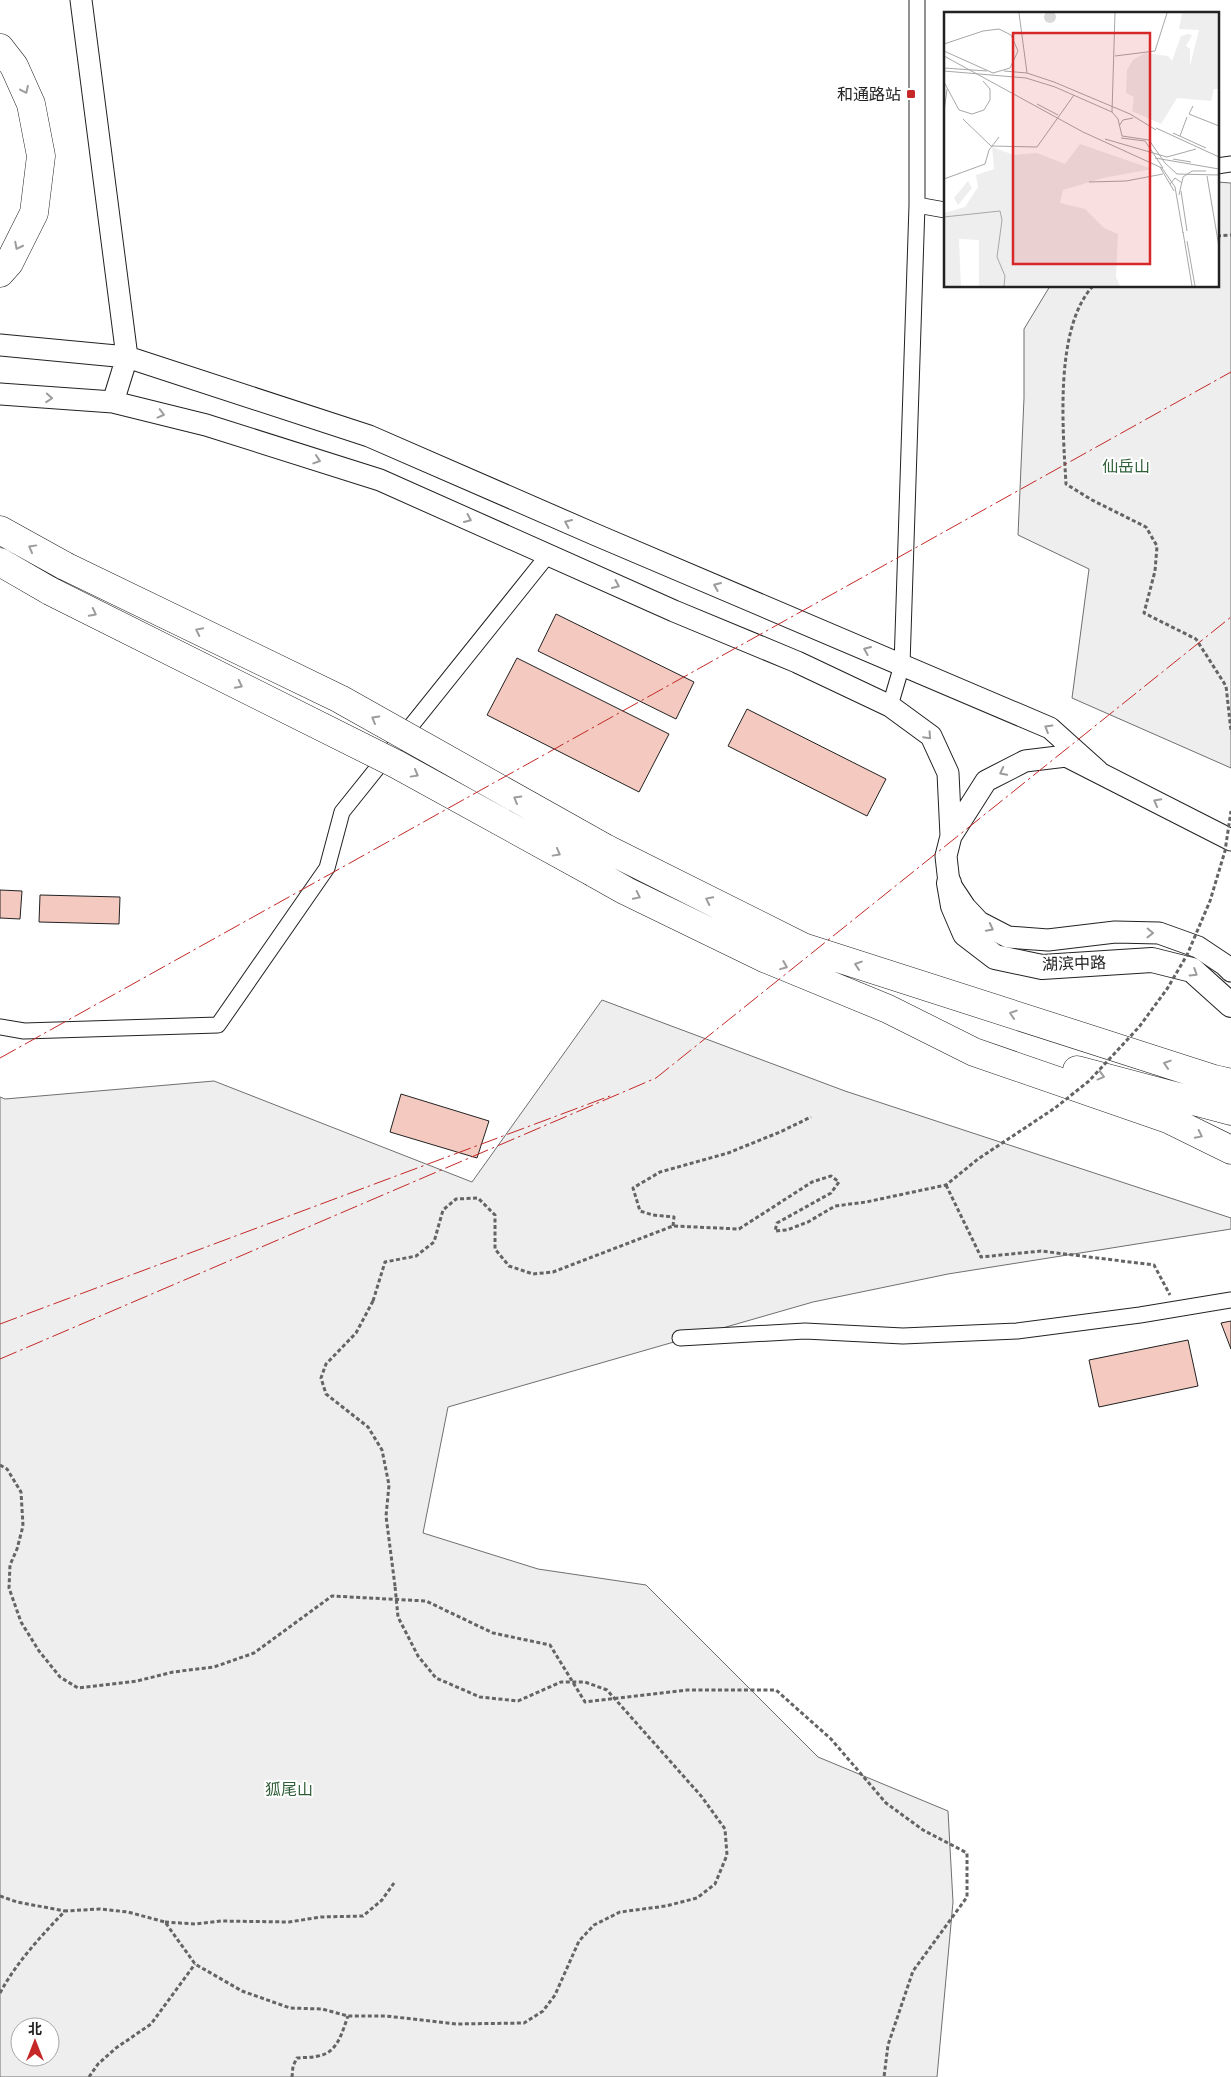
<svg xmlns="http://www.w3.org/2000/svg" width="1231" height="2077" font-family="'Sofia Sans Condensed','Noto Sans SC',sans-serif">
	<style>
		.green { fill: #eee; stroke: #6f6f6f; fill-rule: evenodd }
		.building { fill: #f3c9c0; stroke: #222 }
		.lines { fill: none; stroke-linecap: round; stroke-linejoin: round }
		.street-casing { stroke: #222; stroke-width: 17 }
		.secondary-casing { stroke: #222; stroke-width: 23 }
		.primary-casing { stroke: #222; stroke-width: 26 }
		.highway-casing { stroke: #222; stroke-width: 29 }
		.path { stroke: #646464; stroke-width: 3; stroke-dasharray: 4 2.5; stroke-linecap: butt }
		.street { stroke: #fff; stroke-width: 15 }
		.secondary { stroke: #fff; stroke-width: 21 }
		.primary { stroke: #fff; stroke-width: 24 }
		.highway { stroke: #fff; stroke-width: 28 }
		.highway-bridge-casing { stroke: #222; stroke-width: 29; stroke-linecap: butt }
		.path-bridge { stroke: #646464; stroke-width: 3; stroke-dasharray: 4 2.5; stroke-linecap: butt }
		.highway-bridge { stroke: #fff; stroke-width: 28 }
		.power { stroke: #c62828; stroke-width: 1; stroke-dasharray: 18 4 2.5 4; stroke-linecap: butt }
		.oneway { stroke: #9c9c9c }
		.poi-dot { fill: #c62828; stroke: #fff; stroke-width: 2 }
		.labels { text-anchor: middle; stroke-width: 4; stroke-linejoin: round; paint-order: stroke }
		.poi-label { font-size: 16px; fill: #222; stroke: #fff; text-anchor: end }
		.park-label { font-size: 16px; fill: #2f5e38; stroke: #fff }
		.street-label { font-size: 16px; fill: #222; stroke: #fff }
		.inset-road { fill: none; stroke: #a7a7a7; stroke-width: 1 }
		.view { fill: #d62828; fill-opacity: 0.15; stroke: #d62828; stroke-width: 2.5 }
		.inset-edge { fill: none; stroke: #222; stroke-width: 2.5 }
	</style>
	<rect width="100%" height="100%" fill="#fff"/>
	<path class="green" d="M1217,182L1231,183V768L1072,698L1089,569L1018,535L1024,398V329L1050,286H1217Z
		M602,1000L845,1091L1231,1218V1229L948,1274L813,1302L448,1407L423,1533L538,1569L646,1585L818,1757L948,1811L953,1902L937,2077H0V1097L5,1099L214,1081L472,1182ZM20,2027H50V2057H20Z"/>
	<path class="building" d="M556,614L694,682L676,719L538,651Z
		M517,658L669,734L639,792L487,715Z
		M747,709L886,779L867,816L728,746Z
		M0,890L22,891L20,919L0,918Z
		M40,895L120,897L119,924L39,922Z
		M401,1094L489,1121L477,1158L390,1132Z
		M1231,1321V1349L1221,1323Z
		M1188,1340L1198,1386L1099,1407L1089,1360Z"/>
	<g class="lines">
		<defs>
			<path id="street" d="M1217,166L1231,164
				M917,205L945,210
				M890,706L902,665L917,205V0
				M0,1027L24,1031L218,1025L327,868L342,812L548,555
				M680,1338L805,1331L903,1336L1017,1331L1140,1315L1231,1300"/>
			<path id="secondary" d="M81,0L127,357L113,402
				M0,345L127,357L369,436L594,534L1050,728L1098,771
				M0,394L113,402L206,425L380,480L674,611L797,662L890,706L931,736L948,773L951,836L946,856L949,883L965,907L979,922L1008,937L1048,940L1115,932L1159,933L1198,947L1225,965L1231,971
				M951,836L986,781L1025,761L1066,756L1231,840"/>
			<path id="primary" d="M949,883L953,906L965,934L995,957L1042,967L1152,960L1192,970L1231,1005"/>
			<path id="highway" d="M0,48L14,66L31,104L41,156L34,213L9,263L0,273
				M0,530L65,566
				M0,562L50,591
				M605,848L803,947L1214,1079L1231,1083
				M594,873L626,891L764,958L888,1009L974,1052L1168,1119L1231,1150
				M1077,1070L1231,1111"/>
		</defs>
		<use href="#street" class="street-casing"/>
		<use href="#secondary" class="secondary-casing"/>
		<use href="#primary" class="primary-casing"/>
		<use href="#highway" class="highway-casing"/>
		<path class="path" d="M1217,236L1231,235
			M1093,286C1054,328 1063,430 1066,484L1092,500L1146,527L1157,546L1155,571L1144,613L1196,639L1226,686L1231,731
			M946,1185L981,1257L1041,1251L1154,1265L1170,1295
			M673,1226L674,1217L653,1215L640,1211L633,1188L660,1172L728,1153L780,1132L811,1117
			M373,1301L356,1333L326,1364L321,1378L326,1394L368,1427L382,1450L389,1485L386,1516L395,1586
			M0,1465L7,1469L21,1492L23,1526L17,1549L10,1565L9,1588L21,1622L39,1651L60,1677L78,1688L137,1681L173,1672L214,1667L254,1653L332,1596L426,1601L493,1633L550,1645L585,1702L687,1690H776L831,1739L886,1803L923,1830L967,1853V1897L913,1971L888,2045L884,2077
			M0,1896L17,1902L65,1911
			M165,1922L195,1924L221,1921L289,1922L321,1917L363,1916L382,1900L394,1883
			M89,2077L98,2064L116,2048L151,2024L195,1964
			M292,2077L293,2066L297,2058C304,2057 311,2058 318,2056C338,2053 342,2032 348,2016"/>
		<use href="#street" class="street"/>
		<use href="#secondary" class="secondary"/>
		<use href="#primary" class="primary"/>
		<use href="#highway" class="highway"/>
		<defs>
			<path id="highway-bridge" d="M65,566L340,699L605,848
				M50,591L396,764L594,873"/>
		</defs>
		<use href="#highway-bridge" class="highway-bridge-casing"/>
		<path class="path-bridge" d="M373,1301L385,1262L416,1256L434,1242L443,1210L456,1199L478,1198L495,1215V1249L509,1266L533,1274L553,1272L673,1226L739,1229L812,1182L831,1176L839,1182L831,1193L777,1223L775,1231L787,1230L808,1222L835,1206L866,1202L946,1185L978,1159L1055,1108L1089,1081L1139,1027L1167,989L1187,955L1210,901L1225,851L1231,811
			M0,1993C16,1963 41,1936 65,1911L100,1909L128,1912L165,1922L195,1964L242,1991L290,2008L322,2009L348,2016H386L456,2024L524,2023L543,2011L555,1995L579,1941L594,1925L620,1912L666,1906L697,1898L715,1884L727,1855L725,1829L702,1797L607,1690L585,1682H561L518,1701L480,1697L436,1678L418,1656L398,1617L395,1586"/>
		<use href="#highway-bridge" class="highway-bridge"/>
		<path class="power" d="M0,1058L1231,372
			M0,1324L610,1096
			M0,1359L656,1078L1231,617"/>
	</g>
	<defs><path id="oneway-chevron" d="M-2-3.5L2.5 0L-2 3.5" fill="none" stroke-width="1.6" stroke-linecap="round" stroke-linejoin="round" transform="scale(1.25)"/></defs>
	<g class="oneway">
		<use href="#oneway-chevron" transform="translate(25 90) rotate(65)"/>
		<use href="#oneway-chevron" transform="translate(18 246) rotate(117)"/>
		<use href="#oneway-chevron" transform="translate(49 398) rotate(4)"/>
		<use href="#oneway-chevron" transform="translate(161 414) rotate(14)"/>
		<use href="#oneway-chevron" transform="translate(317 460) rotate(18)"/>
		<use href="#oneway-chevron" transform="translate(468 519) rotate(24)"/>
		<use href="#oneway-chevron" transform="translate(568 523) rotate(-156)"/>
		<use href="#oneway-chevron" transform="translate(32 548) rotate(-151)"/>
		<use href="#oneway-chevron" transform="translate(616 585) rotate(24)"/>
		<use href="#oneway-chevron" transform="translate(717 586) rotate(-157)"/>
		<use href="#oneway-chevron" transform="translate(93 613) rotate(27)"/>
		<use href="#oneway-chevron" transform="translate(199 631) rotate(-154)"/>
		<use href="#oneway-chevron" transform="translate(867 650) rotate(-157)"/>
		<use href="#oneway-chevron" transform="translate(239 685) rotate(27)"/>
		<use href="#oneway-chevron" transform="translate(375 719) rotate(-150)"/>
		<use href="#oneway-chevron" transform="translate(1048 728) rotate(-149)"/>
		<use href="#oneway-chevron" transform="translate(928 736) rotate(47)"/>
		<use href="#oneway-chevron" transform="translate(1003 772) rotate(153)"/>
		<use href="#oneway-chevron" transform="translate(415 774) rotate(29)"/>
		<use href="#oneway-chevron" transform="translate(517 799) rotate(-150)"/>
		<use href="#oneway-chevron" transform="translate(1157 802) rotate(-152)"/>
		<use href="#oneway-chevron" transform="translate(557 853) rotate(29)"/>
		<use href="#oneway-chevron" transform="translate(637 896) rotate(26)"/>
		<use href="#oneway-chevron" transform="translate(709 900) rotate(-154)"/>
		<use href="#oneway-chevron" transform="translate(990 928) rotate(27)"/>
		<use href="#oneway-chevron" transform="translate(1150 933) rotate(1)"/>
		<use href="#oneway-chevron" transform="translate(858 965) rotate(-162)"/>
		<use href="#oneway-chevron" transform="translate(784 966) rotate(22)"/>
		<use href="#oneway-chevron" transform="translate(1194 973) rotate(32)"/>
		<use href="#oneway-chevron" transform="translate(1013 1014) rotate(-162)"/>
		<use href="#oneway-chevron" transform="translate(1167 1064) rotate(-162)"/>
		<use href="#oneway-chevron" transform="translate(1101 1076) rotate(15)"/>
		<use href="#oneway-chevron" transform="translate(1199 1135) rotate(26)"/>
	</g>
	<rect class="poi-dot" x="906" y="89" width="10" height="10" rx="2.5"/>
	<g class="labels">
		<g class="poi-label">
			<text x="901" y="100">和通路站</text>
		</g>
		<g class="park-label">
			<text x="1126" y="472">仙岳山</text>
			<text x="289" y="1795">狐尾山</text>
		</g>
		<g class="street-label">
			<text transform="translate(1074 963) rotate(-2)" y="6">湖滨中路</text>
		</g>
	</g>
	<g transform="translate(944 12)">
		<rect width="275" height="275" fill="#fff"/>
		<path d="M238,1H275V77H270L267,89L233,86L217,112L188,99L190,85L182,81L183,58L189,48L201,41L224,44L228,49L237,24L244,22L248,23L242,34L246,37V54L255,18L235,17ZM136,132L208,157L159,166L119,178L116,191L141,197L160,216L174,222L172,265L176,274H35V228L15,227L17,274H0V201L21,195L34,175L32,163L50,157L48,135L70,143L93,141L121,152ZM24,169L28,176L14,193L10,186Z" fill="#eee"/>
		<path d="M100 5a6 6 0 1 1 12 0a6 6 0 1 1-12 0Z" fill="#d9d9d9"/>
		<path class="inset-road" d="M75,1L83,61M0,32L39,19L55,17L67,23L74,39L66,56L49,61L0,39M0,44L139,120L218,156L231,175L239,221M171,44L211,39L223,1M0,56L43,59M0,59L82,66L111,75L168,100L174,107L178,124L205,128L221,151L233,162L275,163M60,59L83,61L110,70L186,102L212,118M0,70L15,98L28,102L40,98L46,88V77L39,69M93,92L114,103M249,94L245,102L275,114M0,100L3,77M168,100L171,1M19,107L47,134L93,135L130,83M175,114L179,108L189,106M212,116L275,145M229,121L262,136M236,124L243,105M177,126L201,129L219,156M161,127L223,145L252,137M211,146L275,157M229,147L247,150M216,155L230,179M263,164L275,235M0,167L41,152L45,138L55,125M145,170L182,169L219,162M226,172L231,166L238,171M237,179L243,219M235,183L239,165L248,159H262M0,205L56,199L58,208L53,245L61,264L60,274M239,220L248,274M243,229L251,274"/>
		<path class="view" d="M69,21H206V252H69Z"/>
		<rect width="275" height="275" class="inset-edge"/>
	</g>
	<g transform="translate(35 2042)"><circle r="24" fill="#ffffff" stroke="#a7a7a7"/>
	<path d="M0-4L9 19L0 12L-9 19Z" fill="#c62828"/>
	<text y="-8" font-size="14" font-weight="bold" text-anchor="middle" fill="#222222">北</text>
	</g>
</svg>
